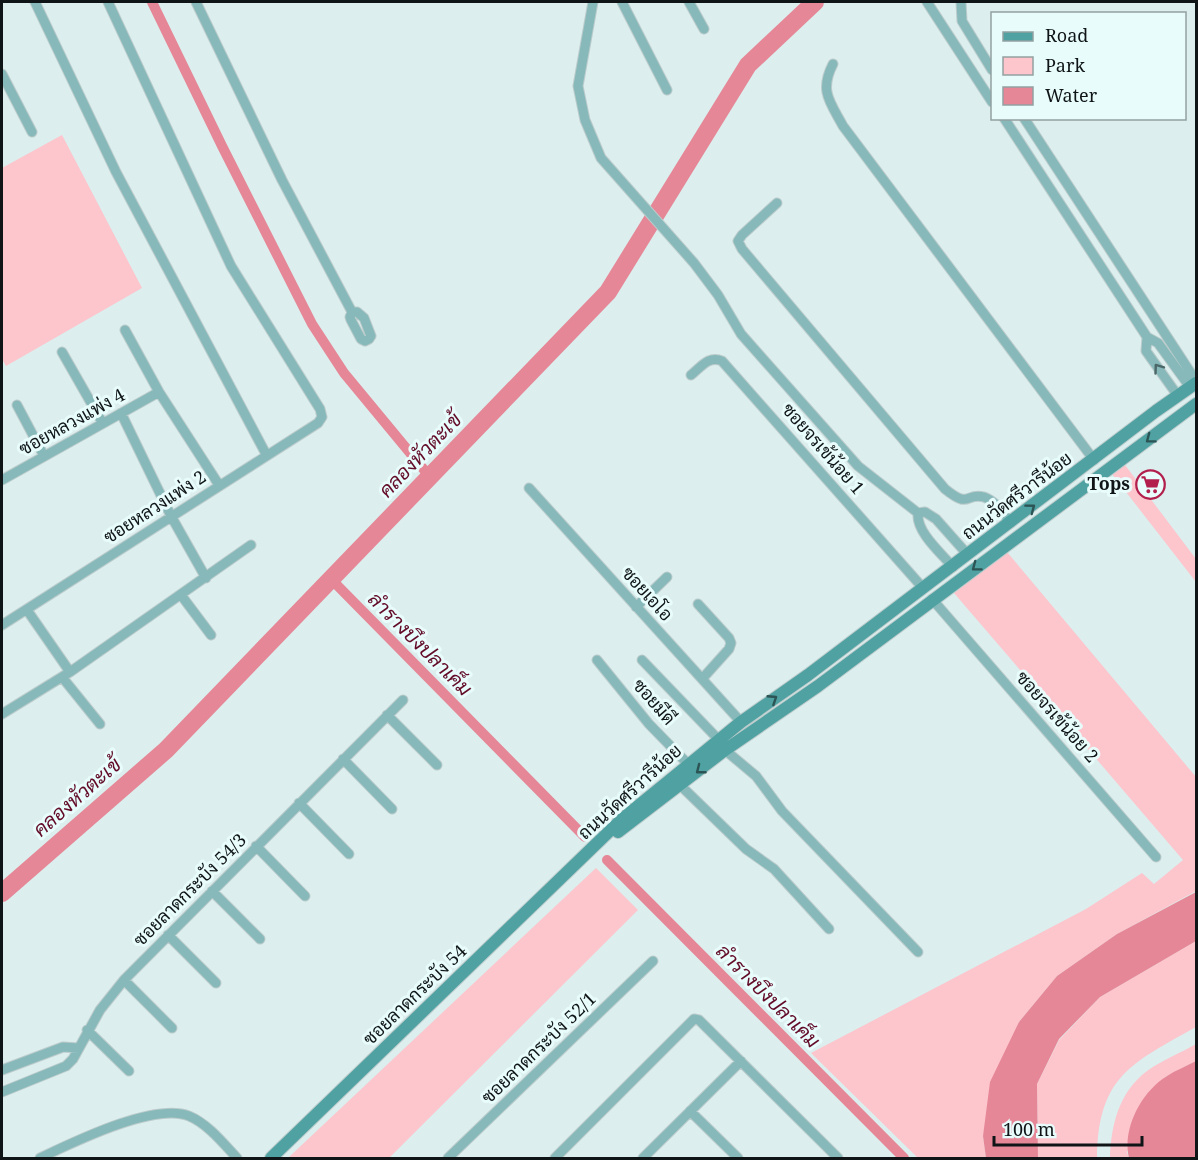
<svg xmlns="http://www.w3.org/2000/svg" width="1198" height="1160" font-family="'Noto Serif',Sarabun,serif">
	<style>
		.green { fill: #fdc5cc }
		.water { fill: #e58796 }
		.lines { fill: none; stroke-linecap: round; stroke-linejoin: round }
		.canal { stroke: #e58796; stroke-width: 10 }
		.river { stroke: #e58796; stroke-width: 18 }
		.street-casing { stroke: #bbcbcb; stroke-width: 11 }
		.secondary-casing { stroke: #bbcbcb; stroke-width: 14 }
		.street { stroke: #87b9ba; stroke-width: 9 }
		.secondary { stroke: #4fa1a2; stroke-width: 12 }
		.oneway { stroke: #4b6768 }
		.oneway2 { stroke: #2c5455 }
		.labels { text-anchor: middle; stroke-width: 6; stroke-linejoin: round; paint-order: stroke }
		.street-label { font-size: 18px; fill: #0f1516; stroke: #e9fcfc }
		.poi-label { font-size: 18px; font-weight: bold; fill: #0f1516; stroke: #e9fcfc; text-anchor: end }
		.water-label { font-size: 20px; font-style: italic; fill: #620c27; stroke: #e9fcfc }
	</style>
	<rect width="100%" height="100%" fill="#dceeee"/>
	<path class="green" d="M62,135L142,288L6,366L2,359V168Z
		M1125,465L1196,559V582L1112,474Z
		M1007,552L1196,777V891L1117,934L1057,976L1019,1022L983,1136L986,1158H918L811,1053L1086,909L1142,873L1154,884L1183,860L954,593Z
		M596,868L638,910L389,1158H288Z
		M1196,941V1027C1132,1063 1098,1076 1097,1158H1038L1037,1084L1059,1040L1100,997Z
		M1196,1044V1061L1165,1077L1127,1152L1129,1158H1110C1111,1125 1119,1092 1147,1071C1162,1060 1181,1053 1196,1044Z"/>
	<path class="water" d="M1196,892V941L1100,997L1059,1039L1037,1084L1038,1158H986L983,1136L990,1082L1019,1022L1057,976L1117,934Z
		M1196,1061V1158H1129C1122,1129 1141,1092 1167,1076C1176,1070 1187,1066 1196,1061Z"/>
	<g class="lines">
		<path class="canal" d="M152,2L222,146L312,324L344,373L430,477
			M331,579L585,837
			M607,860L904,1158"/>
		<path class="river" d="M2,893L166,750L608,292L748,65L815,2"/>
		<defs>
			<path id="street" d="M35,2L116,172L266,454
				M196,2L282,180L352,312L350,317L351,320L361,339L365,341L369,339L371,336L364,318L357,312H352
				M593,2L578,86L585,120L601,158L694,263L718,295L741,334L858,466L918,513L925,512L936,519L968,555
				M622,2L667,90
				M689,2L704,29
				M927,2L992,102
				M961,2L962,21L992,70
				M833,64C819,91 830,102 843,126L1094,460
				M2,74L32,132
				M1004,118L1147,337L1158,343L1190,387
				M1024,118L1196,381
				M777,203L742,235L738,241L742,249L945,489C971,510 965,492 984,497C996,501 1003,514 1011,523
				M125,330L159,392L219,485
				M1147,337L1146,351L1178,396
				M62,352L102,422
				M691,375C701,367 709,355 722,361L923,588
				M17,405L44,456
				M121,413L171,516L206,578
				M2,480L159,392
				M529,488L741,722
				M918,513C916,532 941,553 953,567
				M181,595L211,635
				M932,599L1156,857
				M698,604L729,638L731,643L729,649L702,679
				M636,607L667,577
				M27,610L70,672
				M2,625L318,423L322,417L320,409L231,266L108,2
				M597,660L649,724L688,764
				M642,660L718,739
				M62,677L100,724
				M2,714L70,672L251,545
				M387,715L437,765
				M725,750L756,776L782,811L918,952
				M343,759L392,809
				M680,785L746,849L774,869L829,929
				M299,803L349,854
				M256,846L305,896
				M212,891L260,939
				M168,935L216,983
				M124,980L172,1028
				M87,1030L129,1071
				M2,1070L63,1047L79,1048
				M2,1092L66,1066L73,1059L100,1010L124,980L403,700
				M690,1111L738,1158
				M40,1158C72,1143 154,1102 189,1116C208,1124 223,1143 237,1158
				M448,1158L653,961
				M555,1158L694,1019L699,1020L838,1158
				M643,1158L741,1061"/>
			<path id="secondary" d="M618,832L725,750L818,686L1196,404
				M271,1158L621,820L741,722L808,675L1156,411L1196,383"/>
		</defs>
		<use href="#street" class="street-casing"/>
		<use href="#secondary" class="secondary-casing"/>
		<use href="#street" class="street"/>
		<use href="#secondary" class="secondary"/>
	</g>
	<defs><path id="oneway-chevron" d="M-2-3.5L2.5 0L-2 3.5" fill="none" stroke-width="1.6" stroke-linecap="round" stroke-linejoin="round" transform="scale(1.5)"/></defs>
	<use class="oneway" href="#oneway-chevron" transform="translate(1158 368) rotate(-126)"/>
	<g class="oneway2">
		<use href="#oneway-chevron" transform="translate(1150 439) rotate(143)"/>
		<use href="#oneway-chevron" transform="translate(1031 508) rotate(-37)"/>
		<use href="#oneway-chevron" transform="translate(976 567) rotate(143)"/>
		<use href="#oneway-chevron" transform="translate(773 699) rotate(-33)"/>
		<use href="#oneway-chevron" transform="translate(700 770) rotate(142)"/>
	</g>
	<defs>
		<symbol id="supermarket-ring" viewBox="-11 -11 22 22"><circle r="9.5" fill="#e9fcfc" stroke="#b2204d" stroke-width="1.5"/><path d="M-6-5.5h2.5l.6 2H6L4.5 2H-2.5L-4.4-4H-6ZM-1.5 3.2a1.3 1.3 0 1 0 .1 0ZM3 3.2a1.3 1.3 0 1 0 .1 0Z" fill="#b2204d"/></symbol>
	</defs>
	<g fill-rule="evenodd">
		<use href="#supermarket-ring" x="1134" y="468" width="33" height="33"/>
	</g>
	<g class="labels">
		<g class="street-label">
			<text transform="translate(72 422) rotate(-29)" y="6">ซอยหลวงแพ่ง 4</text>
			<text transform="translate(823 449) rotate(49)" y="6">ซอยจรเข้น้อย 1</text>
			<text transform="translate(1017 496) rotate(-37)" y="6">ถนนวัดศรีวารีน้อย</text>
			<text transform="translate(155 507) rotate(-33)" y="6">ซอยหลวงแพ่ง 2</text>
			<text transform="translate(647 594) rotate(48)" y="6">ซอยเอโอ</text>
			<text transform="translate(654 702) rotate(49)" y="6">ซอยมีดี</text>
			<text transform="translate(1057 717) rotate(49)" y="6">ซอยจรเข้น้อย 2</text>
			<text transform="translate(630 792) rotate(-42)" y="6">ถนนวัดศรีวารีน้อย</text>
			<text transform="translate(190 890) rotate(-45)" y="6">ซอยลาดกระบัง 54/3</text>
			<text transform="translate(415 995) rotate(-44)" y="6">ซอยลาดกระบัง 54</text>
			<text transform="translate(539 1048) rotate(-44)" y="6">ซอยลาดกระบัง 52/1</text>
		</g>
		<g class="poi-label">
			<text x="1130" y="490">Tops</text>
		</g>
		<g class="water-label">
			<text transform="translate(420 455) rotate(-46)" y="7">คลองหัวตะเข้</text>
			<text transform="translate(420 644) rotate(45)" y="7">ลำรางบึงปลาเค็ม</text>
			<text transform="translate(77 797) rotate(-41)" y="7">คลองหัวตะเข้</text>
			<text transform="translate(768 996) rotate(45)" y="7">ลำรางบึงปลาเค็ม</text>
		</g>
	</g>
	<rect width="1198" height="1160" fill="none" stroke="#0f1516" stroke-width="6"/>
	<rect x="991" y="12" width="195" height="108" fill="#e9fcfc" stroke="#92a0a0" stroke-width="1.5"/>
	<rect x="1003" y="32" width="30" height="9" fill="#4fa1a2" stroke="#92a0a0" stroke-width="1.5"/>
	<text x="1045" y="42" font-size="18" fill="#0f1516">Road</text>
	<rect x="1003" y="57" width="30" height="18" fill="#fdc5cc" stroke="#92a0a0" stroke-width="1.5"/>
	<text x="1045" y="72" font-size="18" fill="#0f1516">Park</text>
	<rect x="1003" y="87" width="30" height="18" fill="#e58796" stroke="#92a0a0" stroke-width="1.5"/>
	<text x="1045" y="102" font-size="18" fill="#0f1516">Water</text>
	<path d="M994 1136v9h148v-9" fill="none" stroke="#0f1516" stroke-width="3"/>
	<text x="1003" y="1136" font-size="18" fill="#0f1516" stroke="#e9fcfc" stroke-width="4.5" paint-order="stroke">100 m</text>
</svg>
